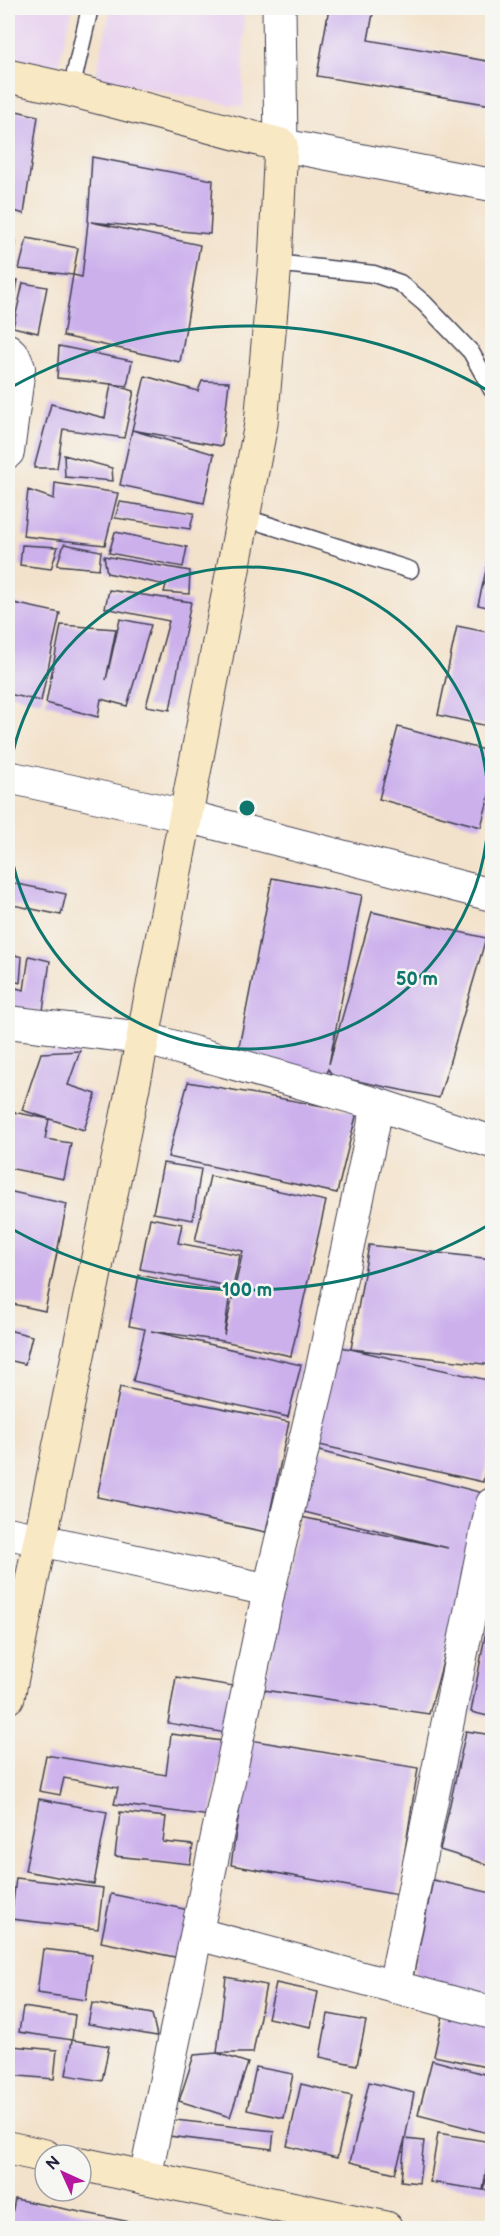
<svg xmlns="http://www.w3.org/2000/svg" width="500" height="2236" font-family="'Balsamiq Sans',sans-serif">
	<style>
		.built { fill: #e8d2ef }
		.building { fill: #ccb0ec }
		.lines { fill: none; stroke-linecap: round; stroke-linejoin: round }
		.service-casing { stroke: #413f51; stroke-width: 19 }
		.minor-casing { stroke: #413f51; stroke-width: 34 }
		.tertiary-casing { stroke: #413f51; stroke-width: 35 }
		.secondary-casing { stroke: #413f51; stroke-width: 35 }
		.service { stroke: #fff; stroke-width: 16 }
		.minor { stroke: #fff; stroke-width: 32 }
		.tertiary { stroke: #fff; stroke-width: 33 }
		.secondary { stroke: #f8e8c3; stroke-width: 33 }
		.ring { fill: none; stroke: #0f766e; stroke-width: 3 }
		.centre { fill: #0f766e; stroke: #f6f6f2; stroke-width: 3 }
		.ring-label { font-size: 18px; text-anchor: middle; font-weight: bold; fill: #0f766e; stroke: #f6f6f2; stroke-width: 5; stroke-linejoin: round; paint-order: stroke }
	</style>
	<rect width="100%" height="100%" fill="#f6f6f2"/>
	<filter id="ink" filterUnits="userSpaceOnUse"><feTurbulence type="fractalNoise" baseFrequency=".0167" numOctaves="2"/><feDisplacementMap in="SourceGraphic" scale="12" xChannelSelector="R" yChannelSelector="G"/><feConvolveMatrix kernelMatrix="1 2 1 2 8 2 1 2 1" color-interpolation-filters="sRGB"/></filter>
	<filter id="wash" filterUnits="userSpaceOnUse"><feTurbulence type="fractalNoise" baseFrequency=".008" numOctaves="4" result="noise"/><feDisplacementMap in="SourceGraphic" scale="24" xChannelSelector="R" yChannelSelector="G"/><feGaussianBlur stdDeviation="1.35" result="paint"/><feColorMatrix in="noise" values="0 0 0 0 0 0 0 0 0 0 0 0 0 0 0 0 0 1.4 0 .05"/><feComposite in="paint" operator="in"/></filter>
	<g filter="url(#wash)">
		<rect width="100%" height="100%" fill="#f3e2cb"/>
		<path class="built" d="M8,8H73L56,73L8,62Z
			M111,8H244L243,107L95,79Z"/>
		<g id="blocks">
			<path class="building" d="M329,8H374L368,40L492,62V105L317,76Z
				M8,109L38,116L24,214L8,209Z
				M92,157L213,180L210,234L91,222L200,245L180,362L63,336L73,275L82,277L88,222Z
				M8,238L16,241L12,276L8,275Z
				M27,238L78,248L73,275L19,269Z
				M18,280L9,326H8V282Z
				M23,283L47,287L38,333L13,327Z
				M59,346L132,361L127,386L111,384L134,391L124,438L63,429L57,468H34L51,404L105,418L111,384L57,378Z
				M145,376L198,391L202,381L229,382L222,446L132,430L214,454L204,503L120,485L132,430Z
				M64,455L112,468L113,481L65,477Z
				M55,483L118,493L105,545L23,536L28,490L54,499Z
				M120,502L194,513L190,529L115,518Z
				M115,532L187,547L183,567L109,553Z
				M64,544L101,551L99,569L57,565Z
				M492,544V608L478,605Z
				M22,545L58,547L51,569L20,565Z
				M104,556L190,571L189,594L164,592L166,585L107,573Z
				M109,590L191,602L170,710L146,706L169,621L105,608Z
				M9,602L60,613L41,701L8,694Z
				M120,619L151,625L127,706L101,699L98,717L46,703L61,625L116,629L106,680Z
				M457,626L492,633V727L438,715Z
				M398,727L492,752V784L481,827L379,799Z
				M272,878L362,895L329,1064L372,912L486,938L439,1098L333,1076L328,1069L327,1075L237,1057Z
				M8,882L66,894L61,915L8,904Z
				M8,953L22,957L20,983L8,979Z
				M29,956L50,961L43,1011L8,1008V986L24,990Z
				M80,1051L68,1085L96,1094L84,1130L22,1110L41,1053Z
				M188,1082L357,1112L337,1193L168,1157Z
				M8,1111L49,1119L45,1139L71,1143L64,1179L8,1168Z
				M163,1163L201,1169L193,1220L153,1213Z
				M210,1176L326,1201L291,1356L223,1341L151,1331L301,1365L288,1417L133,1381L145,1329L129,1326L139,1275L230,1292L224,1335L243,1251L195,1241Z
				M8,1191L67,1204L45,1311L8,1303Z
				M150,1218L182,1224L178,1243L240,1255L233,1287L140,1269Z
				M369,1245L492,1259V1365L351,1349Z
				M8,1330L32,1336L25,1364L8,1360Z
				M337,1346L492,1381V1438L483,1482L315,1444Z
				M120,1387L289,1422L266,1532L97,1497Z
				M315,1450L483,1493L472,1554L429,1714L264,1690L301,1517L448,1548L300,1511Z
				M491,1603H492V1717L471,1712Z
				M176,1677L234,1686L226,1733L168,1723Z
				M466,1731L492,1735V1866L440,1850Z
				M171,1734L222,1741L211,1816L114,1804L118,1788L64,1778L60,1795L39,1791L46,1755L166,1775Z
				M250,1740L418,1768L398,1895L231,1865Z
				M39,1799L107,1812L94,1884L25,1871Z
				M120,1812L166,1817L163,1842L193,1845L190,1864L115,1856Z
				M16,1878L103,1888L98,1929L11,1919Z
				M433,1880L492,1893V1997L413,1977Z
				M111,1894L189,1910L180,1958L101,1942Z
				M43,1949L92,1955L86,2000L37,1993Z
				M226,1977L266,1985L253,2053H217Z
				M276,1983L318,1992L311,2027L268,2018Z
				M92,2003L152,2014L157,2036L88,2024Z
				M23,2007L75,2015L72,2040L19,2032Z
				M328,2014L366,2021L357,2065L320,2057Z
				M443,2015L492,2026V2038L486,2067L434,2056Z
				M72,2040L109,2046L102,2081L66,2075Z
				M11,2046L57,2050L54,2079L8,2075Z
				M217,2053L248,2063L230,2117L179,2101L194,2055Z
				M432,2060L492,2076V2134L418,2115Z
				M256,2067L293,2074L284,2118L247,2110Z
				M369,2082L414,2093L405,2139L424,2141L419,2183L401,2181L405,2139L395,2173L350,2162Z
				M301,2084L352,2096L337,2158L287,2146Z
				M175,2120L274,2131L272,2149L169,2136Z
				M438,2133L491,2142L483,2190L430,2182Z
				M492,2162V2192L483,2190Z
				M15,2199L156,2227V2228H9Z"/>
		</g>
	</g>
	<g filter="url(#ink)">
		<use href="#blocks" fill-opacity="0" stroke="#413f51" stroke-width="1.5"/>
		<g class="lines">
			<defs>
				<path id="service" d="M71,90L90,8
					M275,263L374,274L400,283L424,303L471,352L492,390
					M243,517L410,570"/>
				<path id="minor" d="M281,145L492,185
					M8,350L14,356L19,368L8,452
					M8,777L186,816L492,895
					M8,1022L143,1038L376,1104L373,1127L319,1382L269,1590L145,2178
					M376,1104L492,1142
					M8,1533L269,1590
					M198,1934L492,2013
					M394,1987L492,1504"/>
				<path id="tertiary" d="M279,8L281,145"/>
				<path id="secondary" d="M8,76L71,90L281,145L275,263L261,424L143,1038L8,1697
					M8,2148L45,2156
					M81,2164L386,2228"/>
			</defs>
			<use href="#service" class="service-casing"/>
			<use href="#minor" class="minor-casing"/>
			<use href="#tertiary" class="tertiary-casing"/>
			<use href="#secondary" class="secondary-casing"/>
			<use href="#service" class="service"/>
			<use href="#minor" class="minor"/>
			<use href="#tertiary" class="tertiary"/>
			<use href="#secondary" class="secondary"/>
		</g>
	</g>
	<g class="ring">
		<path d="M8 781A241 241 0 1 1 8 835"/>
		<path d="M492 1223A482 482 0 0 1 10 1228M10 388A482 482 0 0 1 492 393"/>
	</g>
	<circle cx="247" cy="808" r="9" class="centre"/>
	<g class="ring-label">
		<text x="417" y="985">50 m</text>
		<text x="247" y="1296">100 m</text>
	</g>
	<rect width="500" height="2236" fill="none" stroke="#f6f6f2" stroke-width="30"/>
	<g transform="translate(63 2173) rotate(315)"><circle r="28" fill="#f6f6f2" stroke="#a1a1a9" stroke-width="1.5"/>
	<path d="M0-4.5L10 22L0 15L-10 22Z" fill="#b5179e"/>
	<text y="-9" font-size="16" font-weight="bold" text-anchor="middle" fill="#22223b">N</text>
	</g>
</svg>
